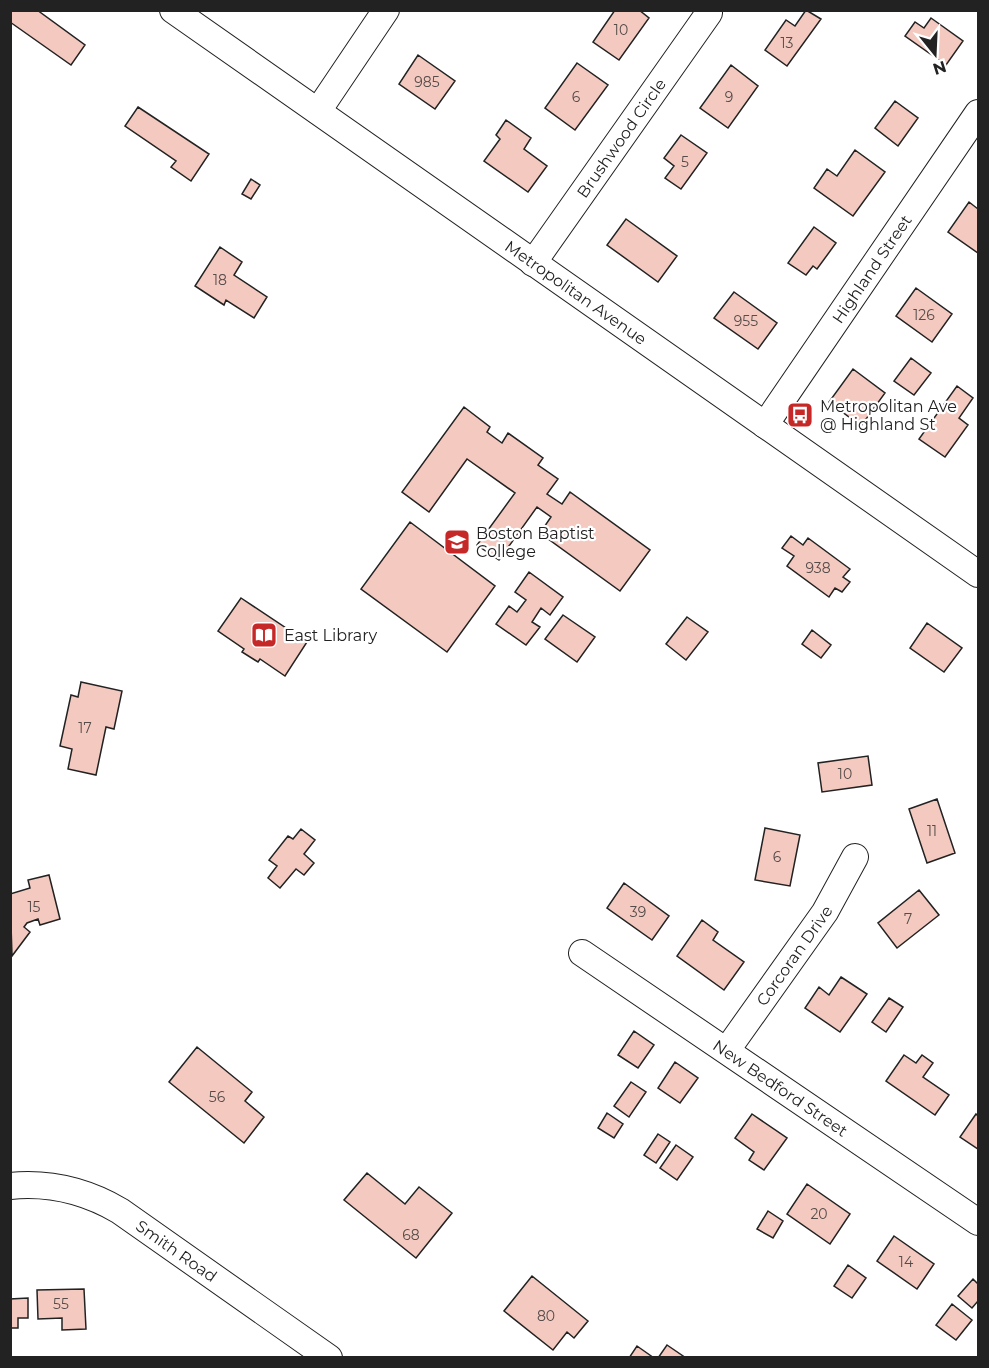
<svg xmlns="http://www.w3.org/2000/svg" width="989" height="1368" font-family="Montserrat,sans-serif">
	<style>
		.building { fill: #f3c9c0; stroke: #222; stroke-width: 1.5 }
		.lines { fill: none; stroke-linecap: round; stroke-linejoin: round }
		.minor-casing { stroke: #222; stroke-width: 28 }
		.minor { stroke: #fff; stroke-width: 26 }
		.labels { text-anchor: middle; stroke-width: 4.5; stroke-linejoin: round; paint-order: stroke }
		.number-label { font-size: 14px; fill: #564c4a }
		.street-label { font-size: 16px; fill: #222; stroke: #fff }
		.poi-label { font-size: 16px; fill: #222; stroke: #fff; text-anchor: start }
	</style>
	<rect width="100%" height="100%" fill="#fff"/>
	<path class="building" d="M11,10H37L85,45L71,65L10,22Z
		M615,10H639L649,18L619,60L593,42Z
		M806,10L821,19L787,66L765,50L786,20L795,26Z
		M931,18L963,41L946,65L905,36L915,22L924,28Z
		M418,55L455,81L435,109L399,84Z
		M577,63L608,85L575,130L545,108Z
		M731,65L758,86L728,128L700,108Z
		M895,101L918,118L898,146L875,128Z
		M138,107L209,154L191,181L171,167L176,161L125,126Z
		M506,120L531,138L524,149L547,166L528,192L484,161L500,139L496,135Z
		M681,135L707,153L681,189L665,178L674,166L664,158Z
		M855,150L885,172L853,216L814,188L827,169L837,176Z
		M251,179L260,185L251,199L242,194Z
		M969,202L978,209V253L948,232Z
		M626,219L677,256L658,282L607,245Z
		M814,227L836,243L817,269L813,266L806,275L788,263Z
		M220,247L242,262L234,275L267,297L254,318L226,300L224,305L195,286Z
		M916,288L952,314L932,342L896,316Z
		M734,292L777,323L758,349L714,318Z
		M911,358L931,373L914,395L894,381Z
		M853,369L885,393L861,426L829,402Z
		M957,386L973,398L959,418L968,425L945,457L919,439Z
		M464,407L490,427L487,432L502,443L508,433L543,458L538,465L558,479L547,494L562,504L570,492L650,550L620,591L540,533L551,517L537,507L499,560L477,545L515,493L467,459L429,512L402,492Z
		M410,522L495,586L447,652L361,589Z
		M791,536L803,545L808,538L850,569L843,577L850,582L842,592L835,588L829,597L787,566L794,556L782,548Z
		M529,572L563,597L550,615L541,608L532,622L540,627L526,645L496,624L509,606L517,612L526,600L515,592Z
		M241,598L307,642L285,676L260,659L258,662L242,652L244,649L218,631Z
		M563,615L595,637L577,662L545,639Z
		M687,617L708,632L686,660L666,644Z
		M927,623L962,648L944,672L910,648Z
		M812,630L831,645L821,658L802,644Z
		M81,682L122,691L114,729L106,727L96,775L68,769L72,749L60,746L71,695L78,697Z
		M868,756L872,785L822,792L818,763Z
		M937,799L955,853L927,863L909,809Z
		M765,828L800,835L790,886L755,880Z
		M301,829L315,840L304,854L314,863L304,875L296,869L280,888L268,878L277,866L269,860L288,836L293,839Z
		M49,875L60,919L40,925L38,919L27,923L24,927L30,932L12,956L10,894L30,888L28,880Z
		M624,883L669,916L652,940L607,908Z
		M919,890L939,915L897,948L878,923Z
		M702,920L718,932L713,940L744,962L724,990L677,956Z
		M841,977L867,994L840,1032L805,1008L819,987L829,995Z
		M889,998L903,1007L886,1032L872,1022Z
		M634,1031L654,1045L638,1068L618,1055Z
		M197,1047L252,1092L245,1101L264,1117L244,1143L169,1082Z
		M904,1055L916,1063L922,1055L933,1063L923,1077L949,1095L935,1115L886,1081Z
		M675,1062L698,1078L680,1103L658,1088Z
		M631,1082L646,1092L629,1117L614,1106Z
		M607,1113L623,1124L614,1138L598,1128Z
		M752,1114L787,1138L764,1170L749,1160L754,1152L735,1138Z
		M976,1114L978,1116V1149L960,1137Z
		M658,1134L670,1142L656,1163L644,1155Z
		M676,1145L693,1157L677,1180L660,1168Z
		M367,1173L405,1204L419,1187L452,1213L416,1258L344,1200Z
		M807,1184L850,1214L830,1244L787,1214Z
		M768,1211L783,1221L773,1238L757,1229Z
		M894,1236L934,1264L917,1289L877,1261Z
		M848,1265L866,1278L852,1298L834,1286Z
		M532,1276L588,1321L574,1338L567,1332L553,1350L504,1311Z
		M973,1279L978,1284V1301L972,1308L958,1296Z
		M84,1289L86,1329L62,1330V1318L38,1319L37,1290Z
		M28,1298V1318H18V1328H10V1299Z
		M952,1304L972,1320L956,1340L936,1325Z
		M667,1345L686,1358H658Z
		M637,1346L654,1358H629Z"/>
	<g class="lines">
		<defs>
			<g id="minor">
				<path id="s1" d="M173,10L978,574"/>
				<path d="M318,111L386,10"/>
				<path id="s2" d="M533,263L709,13"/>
				<path id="s3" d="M765,425L978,113"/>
				<path id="s4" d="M582,953L978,1222"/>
				<path id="s5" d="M727,1050L825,912L855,857"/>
				<path id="s6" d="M10,1186C50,1182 86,1191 120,1211L329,1358"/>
			</g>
		</defs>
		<use href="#minor" class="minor-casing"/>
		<use href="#minor" class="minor"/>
	</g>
	<defs>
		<symbol id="bus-square" viewBox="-11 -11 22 22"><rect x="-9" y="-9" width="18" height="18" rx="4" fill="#c62828" stroke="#fff"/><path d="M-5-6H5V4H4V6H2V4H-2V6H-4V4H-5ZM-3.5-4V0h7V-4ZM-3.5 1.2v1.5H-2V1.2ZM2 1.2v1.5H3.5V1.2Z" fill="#fff"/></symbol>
		<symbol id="university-square" viewBox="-11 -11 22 22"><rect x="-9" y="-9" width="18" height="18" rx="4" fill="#c62828" stroke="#fff"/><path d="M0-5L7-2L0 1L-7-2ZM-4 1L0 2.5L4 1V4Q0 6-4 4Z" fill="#fff"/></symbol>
		<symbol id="library-square" viewBox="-11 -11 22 22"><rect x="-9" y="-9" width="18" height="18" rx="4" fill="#c62828" stroke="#fff"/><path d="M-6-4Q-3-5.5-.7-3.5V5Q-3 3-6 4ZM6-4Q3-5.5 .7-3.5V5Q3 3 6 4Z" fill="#fff"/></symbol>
	</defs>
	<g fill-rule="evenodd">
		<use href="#bus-square" x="785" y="400" width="30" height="30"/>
		<use href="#university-square" x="442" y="527" width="30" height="30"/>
		<use href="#library-square" x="249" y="620" width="30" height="30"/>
	</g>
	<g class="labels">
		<g class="number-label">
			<text x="621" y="35">10</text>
			<text x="787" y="48">13</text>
			<text x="427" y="87">985</text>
			<text x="576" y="102">6</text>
			<text x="729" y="102">9</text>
			<text x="685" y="167">5</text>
			<text x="220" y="285">18</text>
			<text x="924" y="320">126</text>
			<text x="746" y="326">955</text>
			<text x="818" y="573">938</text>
			<text x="85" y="733">17</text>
			<text x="845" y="779">10</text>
			<text x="932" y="836">11</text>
			<text x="777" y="862">6</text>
			<text x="34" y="912">15</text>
			<text x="638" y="917">39</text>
			<text x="908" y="924">7</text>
			<text x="217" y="1102">56</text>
			<text x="819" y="1219">20</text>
			<text x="411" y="1240">68</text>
			<text x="906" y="1267">14</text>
			<text x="61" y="1309">55</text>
			<text x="546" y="1321">80</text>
		</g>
		<g class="street-label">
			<text dy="6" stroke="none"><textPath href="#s2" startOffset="153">Brushwood Circle</textPath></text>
			<text dy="6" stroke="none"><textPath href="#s3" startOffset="189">Highland Street</textPath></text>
			<text dy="6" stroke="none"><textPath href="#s1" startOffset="492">Metropolitan Avenue</textPath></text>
			<text dy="6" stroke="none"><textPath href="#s5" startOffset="116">Corcoran Drive</textPath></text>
			<text dy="6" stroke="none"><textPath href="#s4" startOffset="240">New Bedford Street</textPath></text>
			<text dy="6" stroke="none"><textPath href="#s6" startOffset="184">Smith Road</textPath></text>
		</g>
		<g class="poi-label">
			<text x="820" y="412">Metropolitan Ave<tspan x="820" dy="18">@ Highland St</tspan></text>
			<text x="476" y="539">Boston Baptist<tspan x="476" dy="18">College</tspan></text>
			<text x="284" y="641">East Library</text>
		</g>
	</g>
	<rect width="989" height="1368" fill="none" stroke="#222222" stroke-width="24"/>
	<g transform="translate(935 54) rotate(162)" stroke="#ffffff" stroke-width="4.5" paint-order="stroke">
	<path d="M0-4.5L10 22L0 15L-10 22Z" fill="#222222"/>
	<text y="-9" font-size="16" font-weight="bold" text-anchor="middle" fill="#222222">N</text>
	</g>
</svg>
